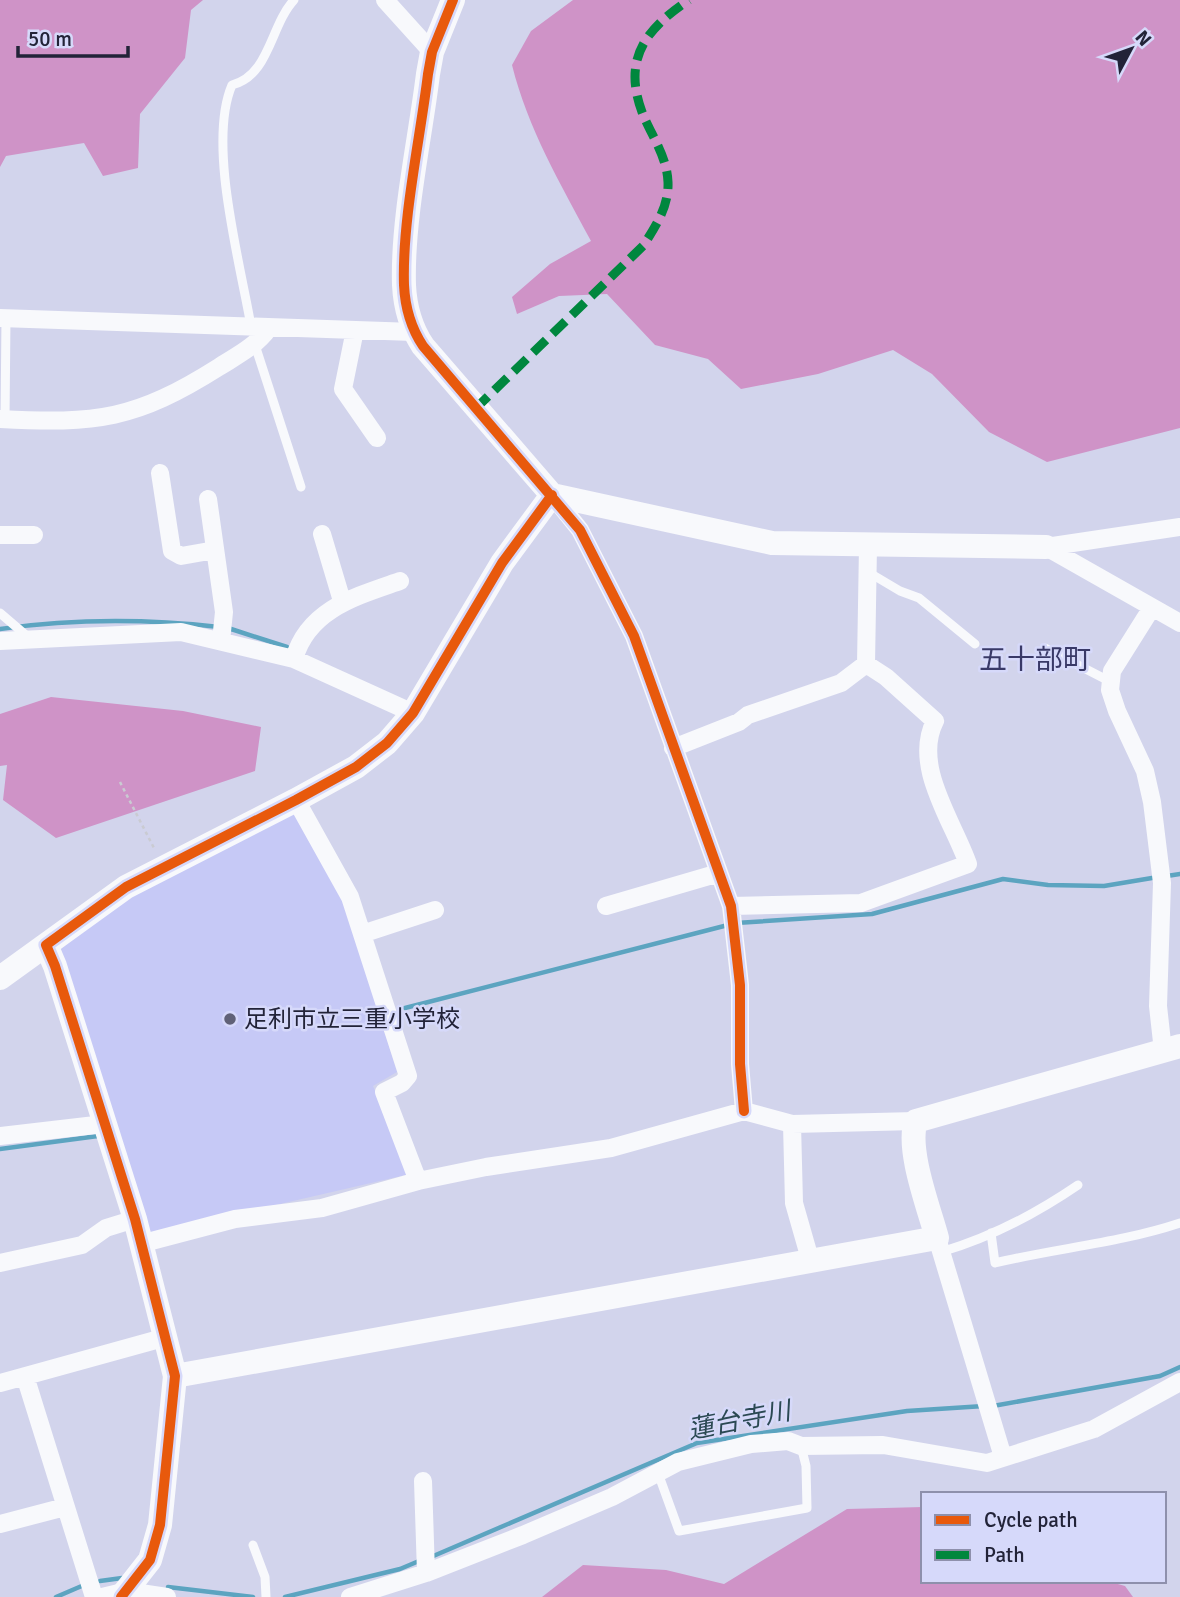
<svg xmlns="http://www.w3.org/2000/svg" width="1180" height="1597" font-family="Signika,'Noto Sans JP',sans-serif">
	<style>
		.built { fill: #c6c9f6 }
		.forest { fill: #cf93c7 }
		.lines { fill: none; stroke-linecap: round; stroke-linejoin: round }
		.stream { stroke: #5ca4c0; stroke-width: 4.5 }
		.path { stroke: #cacbd2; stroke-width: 2.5; stroke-dasharray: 3.5 3.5; stroke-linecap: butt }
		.lane { stroke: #f8f9fc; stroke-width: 9 }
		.street { stroke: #f8f9fc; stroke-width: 18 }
		.secondary { stroke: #f8f9fc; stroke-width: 24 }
		.quiet { stroke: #00873e; stroke-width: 9; stroke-dasharray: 18 9; stroke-linecap: butt }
		.cycleway-casing { stroke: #d6d9fa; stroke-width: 15 }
		.cycleway { stroke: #e8590c; stroke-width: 10 }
		.poi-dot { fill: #606177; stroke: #d6d9fa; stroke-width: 2.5 }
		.labels { text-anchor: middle; stroke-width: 5; stroke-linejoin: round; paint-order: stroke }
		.poi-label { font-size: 24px; fill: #222338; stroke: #d6d9fa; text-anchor: start }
		.water-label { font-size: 26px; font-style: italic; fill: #2b4953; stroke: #d6d9fa }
		.quarter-label { font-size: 28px; fill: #393967; stroke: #d6d9fa }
	</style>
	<rect width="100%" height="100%" fill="#d2d4ec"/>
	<path class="built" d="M295,811L342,896L397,1072L373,1086L410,1174L146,1235L61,949L120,903Z"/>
	<path class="forest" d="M0,0H203L191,10L185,58L140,114L138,168L103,176L84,143L6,156L0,167Z
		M573,0H1180V428L1047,462L989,432L932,374L893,350L818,374L741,389L708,359L655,345L607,294L559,296L517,314L512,297L550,264L591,241C560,183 528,129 512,65L531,31Z
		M51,697L183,711L261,727L255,771L56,838L3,800L7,765L0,766V714Z
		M923,1507V1581H1107L1125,1586L1133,1597H542L583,1565L666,1570L724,1584L847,1509Z"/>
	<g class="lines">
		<path class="stream" d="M228,628L287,647
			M0,629C71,619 148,619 219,627
			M1167,876L1180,874
			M736,923L872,914L1003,879L1048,885L1104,886L1158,877
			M405,1008L728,925
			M0,1149L98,1136
			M993,1406L1160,1376L1180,1367
			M431,1557L697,1443L907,1411L984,1406
			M100,1581L122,1578
			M168,1587L253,1597
			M56,1597L84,1585
			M285,1597L400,1569L419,1561"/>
		<path class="path" d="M120,782L155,850"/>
		<path class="lane" d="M251,326C240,262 207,143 232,85C270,75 270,26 294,0
			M255,345L301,487
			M5,419L6,318
			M868,572L900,591L919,598L975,644
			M0,613L28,637
			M1045,648L1111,682
			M991,1233L995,1263C1057,1248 1120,1243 1180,1223
			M941,1252C989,1238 1037,1213 1078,1185
			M658,1473L679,1531L807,1508L806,1466L801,1446
			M253,1545L265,1577L266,1597"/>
		<path class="street" d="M385,0L432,52
			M0,318L414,332
			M355,330L343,389L377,438
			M0,419C97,424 135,420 219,367C238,355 256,346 269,328
			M160,473L172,551L181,556L215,550
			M552,495L580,530L634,636L731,906L740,985V1064L744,1111
			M208,499L224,612L221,641
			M322,534L342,601
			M0,535H34
			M1046,547L1180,623
			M1046,547L1180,527
			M1151,609L1112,671L1110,690L1117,711L1145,771L1152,802L1162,883L1158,1006L1163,1051
			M0,641L181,632L294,659L413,713
			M294,659C308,609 357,596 400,581
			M866,664L868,546
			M673,748L739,722L748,715L841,683L866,664
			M296,800L350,897L408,1076L402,1083L384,1092L418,1181
			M606,906L719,873
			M731,906L861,903L968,864C953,821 912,766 935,721L886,677L866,664
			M362,934L435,910
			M792,1124L794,1203L810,1259
			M0,1136L104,1124
			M937,1238L1003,1457
			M140,1244L235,1219L322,1208L418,1181L486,1167L611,1148L744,1111L792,1124L916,1121
			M0,1263L82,1245L106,1228L135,1219
			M25,1376L94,1597
			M0,1383L163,1338
			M423,1481L426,1573
			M0,1524L65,1507
			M102,1597L127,1591L167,1597
			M350,1597L426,1573L523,1535L612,1497L678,1462L751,1444L788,1441L801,1446L883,1445L987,1463L1094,1429L1180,1382"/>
		<path class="secondary" d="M453,0L432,52L428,74C420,140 402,219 404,285C405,306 411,328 423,346L552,495L772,543L1046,547
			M46,945L55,966L135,1219L175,1376L160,1525L150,1560L121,1597
			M0,978L126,887L296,800L356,767L387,743L413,713L502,563L552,495
			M175,1376L937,1238C929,1208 906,1149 916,1121L1180,1046"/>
		<path class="quiet" d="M475,409L643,246C656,226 669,206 668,182C667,156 651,135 642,112C622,58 647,28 689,0"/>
		<defs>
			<path id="cycleway" d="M453,0L432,52L428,74C420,140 402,219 404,285C405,306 411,328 423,346L580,530L634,636L731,906L740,985V1064L744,1111
				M121,1597L150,1560L160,1525L175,1376L135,1219L55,966L46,945L126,887L296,800L356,767L387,743L413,713L502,563L552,495"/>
		</defs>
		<use href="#cycleway" class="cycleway-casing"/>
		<use href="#cycleway" class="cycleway"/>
	</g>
	<circle class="poi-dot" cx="230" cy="1019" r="7"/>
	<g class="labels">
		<g class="poi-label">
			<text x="244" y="1027">足利市立三重小学校</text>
		</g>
		<g class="water-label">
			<text transform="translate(739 1420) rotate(-11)" y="9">蓮台寺川</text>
		</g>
		<g class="quarter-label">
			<text x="1035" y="669">五十部町</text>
		</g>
	</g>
	<rect x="921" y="1492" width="245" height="91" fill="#d6d9fa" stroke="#8e90ac" stroke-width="2"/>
	<rect x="935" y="1515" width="35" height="10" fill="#e8590c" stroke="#8e90ac" stroke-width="2"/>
	<text x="984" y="1527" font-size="21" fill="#222338">Cycle path</text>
	<rect x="935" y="1550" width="35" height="10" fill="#00873e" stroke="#8e90ac" stroke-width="2"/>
	<text x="984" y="1562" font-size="21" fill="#222338">Path</text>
	<g transform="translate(1131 49) rotate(49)" stroke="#d6d9fa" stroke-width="5" paint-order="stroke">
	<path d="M0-5L12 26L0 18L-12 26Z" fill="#222338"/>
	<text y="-10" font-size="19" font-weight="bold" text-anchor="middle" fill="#222338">N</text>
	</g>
	<path d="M18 46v10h110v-10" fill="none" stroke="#222338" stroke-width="3.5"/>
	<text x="28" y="46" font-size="21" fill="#222338" stroke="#d6d9fa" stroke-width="5" paint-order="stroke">50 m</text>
</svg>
